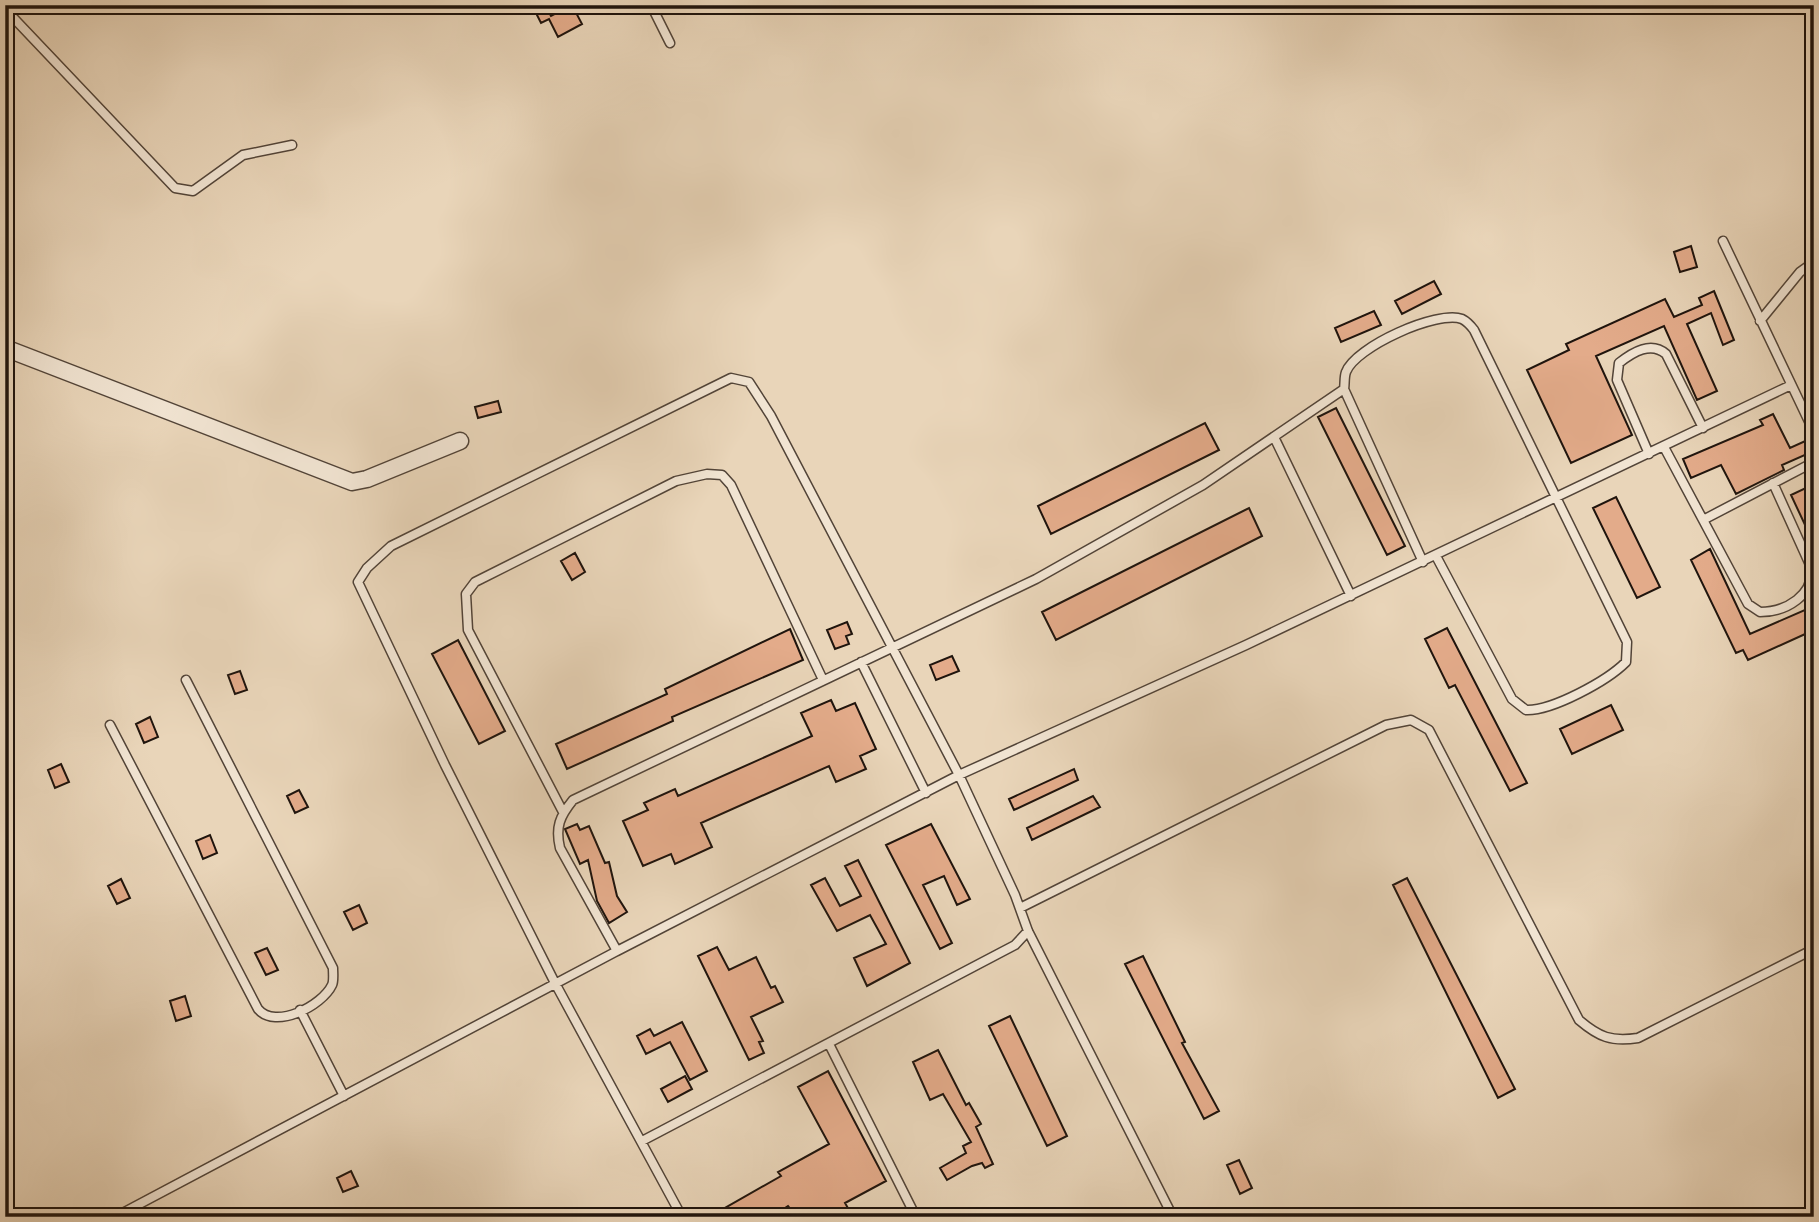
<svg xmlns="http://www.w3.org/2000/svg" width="1819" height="1222" font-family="'Sorts Mill Goudy',serif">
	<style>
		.building { fill: #e3ab8a; stroke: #1f140d; stroke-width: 2 }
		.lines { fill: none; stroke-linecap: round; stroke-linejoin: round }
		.service-casing { stroke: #524438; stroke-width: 11 }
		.minor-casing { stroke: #524438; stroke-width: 19 }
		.service { stroke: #f1e4d2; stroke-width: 8 }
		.minor { stroke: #f1e4d2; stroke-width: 16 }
	</style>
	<rect width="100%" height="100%" fill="#e9d5b9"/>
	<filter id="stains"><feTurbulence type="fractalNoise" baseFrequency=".00286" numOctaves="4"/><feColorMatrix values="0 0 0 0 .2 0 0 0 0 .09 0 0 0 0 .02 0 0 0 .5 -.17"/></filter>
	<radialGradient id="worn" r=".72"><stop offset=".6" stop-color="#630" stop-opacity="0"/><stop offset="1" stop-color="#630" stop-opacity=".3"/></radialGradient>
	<path class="building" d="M540,5H545L551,16L572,5L582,24L558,37L549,19L541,23L534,9Z
		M1691,246L1697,267L1680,272L1674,252Z
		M1434,281L1441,294L1402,314L1395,301Z
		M1714,291L1734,340L1723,345L1711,313L1687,324L1717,391L1697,400L1664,326L1596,356L1632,435L1571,463L1527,370L1569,350L1566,344L1665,299L1674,317L1702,305L1699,298Z
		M1374,311L1381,325L1341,342L1335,328Z
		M498,401L501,412L478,418L475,407Z
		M1336,408L1405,546L1387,555L1318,417Z
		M1773,414L1790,448L1812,438L1814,451L1782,465L1784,470L1736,494L1721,465L1691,478L1683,459L1763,425L1760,420Z
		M1205,423L1219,450L1051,534L1038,506Z
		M1810,486L1814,494V544L1791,495Z
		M1616,497L1660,587L1637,598L1593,508Z
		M1249,508L1262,536L1056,640L1042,612Z
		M1710,549L1750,634L1814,606V630L1748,660L1743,650L1736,653L1691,560Z
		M575,553L585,572L572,580L561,561Z
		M847,622L852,634L846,636L849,644L835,649L827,630Z
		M1447,628L1527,783L1510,791L1455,685L1449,688L1425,639Z
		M790,629L803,660L672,717L673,721L567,769L556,744L667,694L665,689Z
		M458,640L505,731L479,744L432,654Z
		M952,656L959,671L936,680L930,665Z
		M240,671L247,690L235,694L228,675Z
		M831,700L836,711L855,703L876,749L860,756L866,769L836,782L829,766L701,823L712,847L675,864L671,854L643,866L623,821L648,810L644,803L675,789L678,796L812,736L801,713Z
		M1611,705L1623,730L1572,754L1560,729Z
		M150,717L158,737L144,743L136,724Z
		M61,764L69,782L55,788L48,770Z
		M1074,769L1078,780L1014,810L1009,799Z
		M299,790L308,807L295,813L287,796Z
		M1093,796L1100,807L1032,840L1027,828Z
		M577,824L580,830L589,826L605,863L609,862L617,896L627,912L609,923L597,901L588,860L580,864L565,829Z
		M931,824L970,899L957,905L944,876L923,885L952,943L940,949L886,845Z
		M210,835L217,853L203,859L196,841Z
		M858,860L910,963L867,986L854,958L886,944L870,915L837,931L811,885L825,878L840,906L861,896L845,866Z
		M1407,878L1515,1089L1498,1098L1393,885Z
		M121,879L130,898L117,904L108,886Z
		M359,905L367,923L353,930L344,912Z
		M717,947L729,970L756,957L771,988L775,986L783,1002L751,1017L763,1041L759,1042L764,1053L749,1060L698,956Z
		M267,948L278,970L266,975L255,953Z
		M1143,956L1185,1042L1182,1043L1219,1111L1204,1119L1125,964Z
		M185,996L191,1016L176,1021L170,1001Z
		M1010,1016L1067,1136L1047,1146L989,1026Z
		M682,1022L707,1071L690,1080L670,1042L646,1054L637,1036L650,1029L654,1036Z
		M938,1050L966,1105L969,1103L981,1124L976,1127L993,1164L985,1168L982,1163L972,1166L947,1180L940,1168L966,1153L963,1146L971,1142L943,1094L930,1100L913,1062Z
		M828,1071L886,1181L845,1203L853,1217H797L788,1206L782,1210L783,1217H730L725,1208L781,1176L778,1172L829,1144L798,1087Z
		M685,1076L692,1089L668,1102L661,1089Z
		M1239,1160L1252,1188L1240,1194L1227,1165Z
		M351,1171L358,1186L343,1192L337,1178Z"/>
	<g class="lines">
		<defs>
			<path id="service" d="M651,5L670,43
				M5,9L175,188L193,191L243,155L292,145
				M1723,241L1814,432
				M1760,321L1800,272L1814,262
				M1274,437L1351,596
				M1664,447L1748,604L1760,612C1786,612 1815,595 1811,567L1773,483
				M1649,454L1617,380L1619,363C1633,352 1651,341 1666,354L1703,428
				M1703,520L1814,462
				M1423,562L1344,389C1345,384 1344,377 1346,372C1355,347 1437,310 1462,319C1466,321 1471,326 1474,330L1627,642L1626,662C1607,681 1552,711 1526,710L1512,699L1436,556
				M861,662L926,793
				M110,725L258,1009C275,1030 322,1006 332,985C334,981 333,973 333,968L186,680
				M563,812L468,630L466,594L475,582L676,481L707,474L722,475L731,485L823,680
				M1020,908L1386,725L1411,720L1429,730L1579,1020C1599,1037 1611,1042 1638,1038L1814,949
				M617,951L959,775L1246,645L1789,386
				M300,1010L344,1096
				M829,1044L916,1217
				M642,1141L1015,945L1028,931
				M788,1213L791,1217
				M115,1217L617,951L560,848C555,827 560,816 573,800L1036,579L1203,485L1344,389
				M682,1217L555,983L445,765L358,582L367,568L391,546L731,378L749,382L771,416L959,775L1015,895L1028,931L1173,1217"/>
			<path id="minor" d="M5,348L352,482L367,479L460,441"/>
		</defs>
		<use href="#service" class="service-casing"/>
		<use href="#minor" class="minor-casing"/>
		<use href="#service" class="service"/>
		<use href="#minor" class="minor"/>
	</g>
	<rect width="1819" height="1222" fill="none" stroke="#e9d5b9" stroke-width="28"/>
	<rect x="7" y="7" width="1805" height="1208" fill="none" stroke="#1f140d" stroke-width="3.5"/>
	<rect x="14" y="14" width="1791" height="1194" fill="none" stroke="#1f140d" stroke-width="2"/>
	<rect width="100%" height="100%" filter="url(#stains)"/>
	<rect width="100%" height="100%" fill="url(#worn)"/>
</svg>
